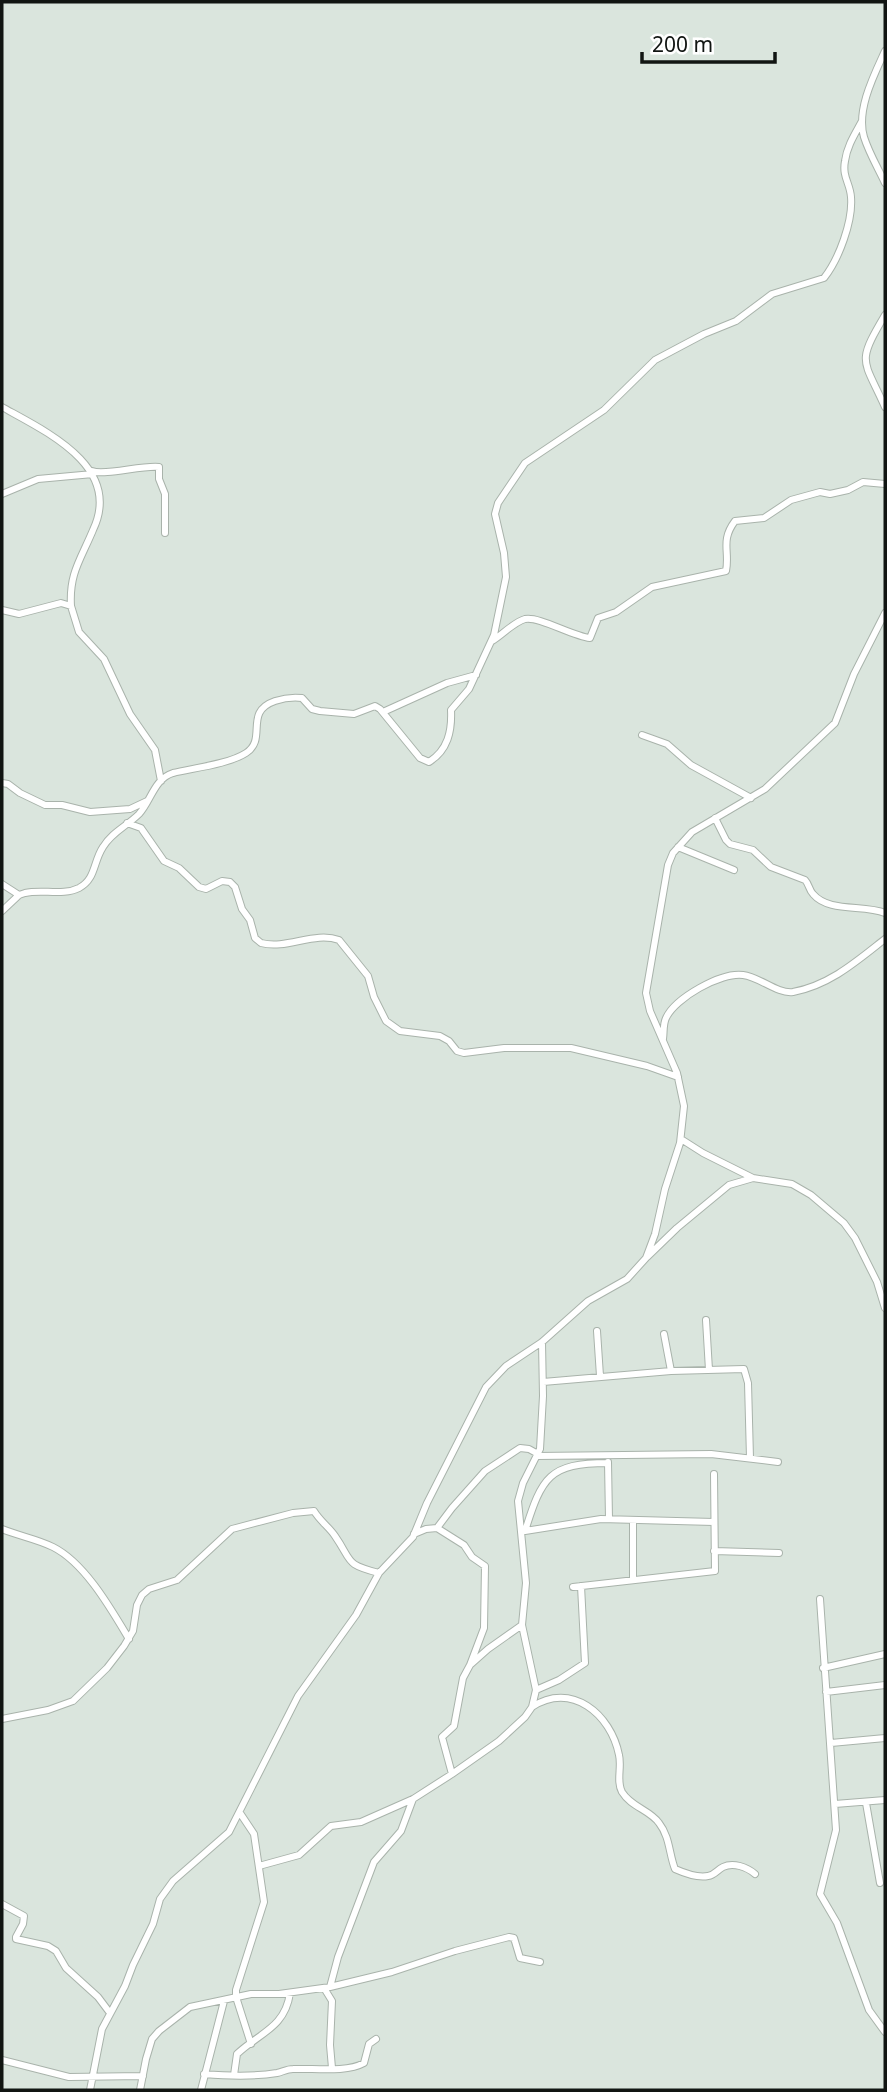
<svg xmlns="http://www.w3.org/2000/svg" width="887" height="2092" font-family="'Noto Sans',sans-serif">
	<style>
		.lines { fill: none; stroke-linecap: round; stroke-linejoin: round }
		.minor-casing { stroke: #a9b3ab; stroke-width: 8 }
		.minor { stroke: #fff; stroke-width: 6 }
	</style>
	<rect width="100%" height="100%" fill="#dae5dd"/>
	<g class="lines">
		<defs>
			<path id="minor" d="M885,51C874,75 856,110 864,137C869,153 878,168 885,183
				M885,315C856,364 863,358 885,407
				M2,407C47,432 123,467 93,530C81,559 69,573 71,606
				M92,471C105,476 142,465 159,467V479L165,494V533
				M2,494L38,479L93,474
				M2,610L19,614L61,603L71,606L79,632L104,659L130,714L155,750L161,781
				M492,641C502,635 514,622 525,619C539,616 572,636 590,638L598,618L616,612L652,587L726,571C730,551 720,541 735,521L764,518L791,500L820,492L830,494L848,490L863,482L885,484
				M383,712L447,683L476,675
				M642,735L667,744L691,765L751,798
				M2,783L8,784L20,793L45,805H62L90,812L130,809L147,801
				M715,818L726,840L730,844L753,850L771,867L805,880C809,884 809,890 813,894C829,913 864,904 885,913
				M127,823L141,828L164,861L179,868L199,887L206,889L222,881L230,882L235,887L242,909L250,920L255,938L261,943C287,950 314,931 339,940L368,976L374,997L386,1021L400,1031L440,1036L449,1041L457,1051L464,1053L504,1048H571L647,1066L678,1077
				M678,847L734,870
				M2,884L19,895
				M2,911L19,895L25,893C42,889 63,896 79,888C96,879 93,862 103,847C112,832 127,826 139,814C151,801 154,779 173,773C194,768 229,764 246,753C268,739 243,712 275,701C284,698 293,697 302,698L312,709L320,711L354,714L375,706L380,709L420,758L429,762C448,750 452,731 451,710L469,689L494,635L506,577L504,553L495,514L498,503L525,463L604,410L655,360L704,334L736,321L772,294L824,278C839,259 853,221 851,197C850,183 842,177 845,161C847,146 855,134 862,121
				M663,1039C664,1032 663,1024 666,1018C675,998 721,972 743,975C760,977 777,994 793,992C830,985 857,961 885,939
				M681,1139L703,1153L753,1178
				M647,1257L677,1228L729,1185L753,1178L792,1184L811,1195L844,1223L855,1238L877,1282L885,1308
				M706,1320L709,1370
				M597,1331L600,1376
				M664,1334L671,1371
				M543,1382L671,1371L744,1369L748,1383L750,1458
				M537,1456L711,1454L778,1462
				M608,1462L609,1519
				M608,1463C549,1463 542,1477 525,1531L601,1519L714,1522
				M437,1528L452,1508L485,1471L520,1448L529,1449L538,1454
				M2,1529C19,1536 37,1539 53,1547C85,1563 111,1609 129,1639
				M414,1534L426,1529L437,1528L464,1545L472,1557L485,1566L484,1628L470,1665
				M714,1551L779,1553
				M633,1579V1520
				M573,1587L715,1571L714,1474
				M820,1599L836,1830L820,1894L837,1923L869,2010L885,2032
				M823,1668L885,1654
				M536,1690L559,1680L585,1663L581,1586
				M826,1692L885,1685
				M532,1707C571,1681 611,1714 619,1755C622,1767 616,1781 622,1792C631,1807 650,1810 659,1823C670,1837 669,1854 675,1869C684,1873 698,1878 708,1876C715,1875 717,1870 723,1867C733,1862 747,1867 755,1874
				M2,1719L48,1710L73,1701L107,1668L124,1646L133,1631L137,1605L142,1595L149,1589L177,1580L232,1529L293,1513L314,1511C320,1521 329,1527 335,1536C353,1562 344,1564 379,1573
				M831,1743L885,1738
				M452,1774L442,1737L454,1726L463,1678L470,1665L488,1649L522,1625
				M866,1803L880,1883
				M835,1804L885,1800
				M240,1813L254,1834L264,1902L236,1990V1997L251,2044
				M259,1866L299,1855L331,1826L361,1822L413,1799L452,1774L499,1741L525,1717L532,1707L536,1690L522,1625L526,1583L518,1501L523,1483L540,1449L543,1396L542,1342
				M2,1904L24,1916L23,1924L16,1937V1939L48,1946L56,1951L66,1968L98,1997L110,2013
				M330,1987L338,1957L374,1862L401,1831L413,1799
				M324,1988L332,2001L330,2045L332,2068
				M2,2060L69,2077L143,2076
				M204,2074C228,2076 253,2077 277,2073C282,2072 287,2069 293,2069C313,2068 346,2073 364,2063L369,2044L376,2039
				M234,2075L237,2054C259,2033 285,2028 290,1993
				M90,2090L102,2029L125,1986L133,1965L153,1924L160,1899L173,1881L229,1832L298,1696L356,1615L379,1573L413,1537L427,1503L486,1387L506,1366L542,1342L588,1301L627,1279L646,1258L655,1234L665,1189L680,1143L684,1106L677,1073L650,1011L646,993L668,865L673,853L692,832L765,789L835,723L854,674L885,613
				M140,2090L146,2059L152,2039L159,2031L190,2007L251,1994H279L330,1987L392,1972L455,1951L509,1937L514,1938L520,1958L540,1962
				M201,2090L224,2001"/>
		</defs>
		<use href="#minor" class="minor-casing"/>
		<use href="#minor" class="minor"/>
	</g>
	<rect width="887" height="2092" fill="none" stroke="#111512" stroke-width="7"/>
	<path d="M642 52v10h133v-10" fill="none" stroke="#111512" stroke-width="3.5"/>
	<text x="652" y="52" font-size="21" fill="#111512" stroke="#ffffff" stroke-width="5" paint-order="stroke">200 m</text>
</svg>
